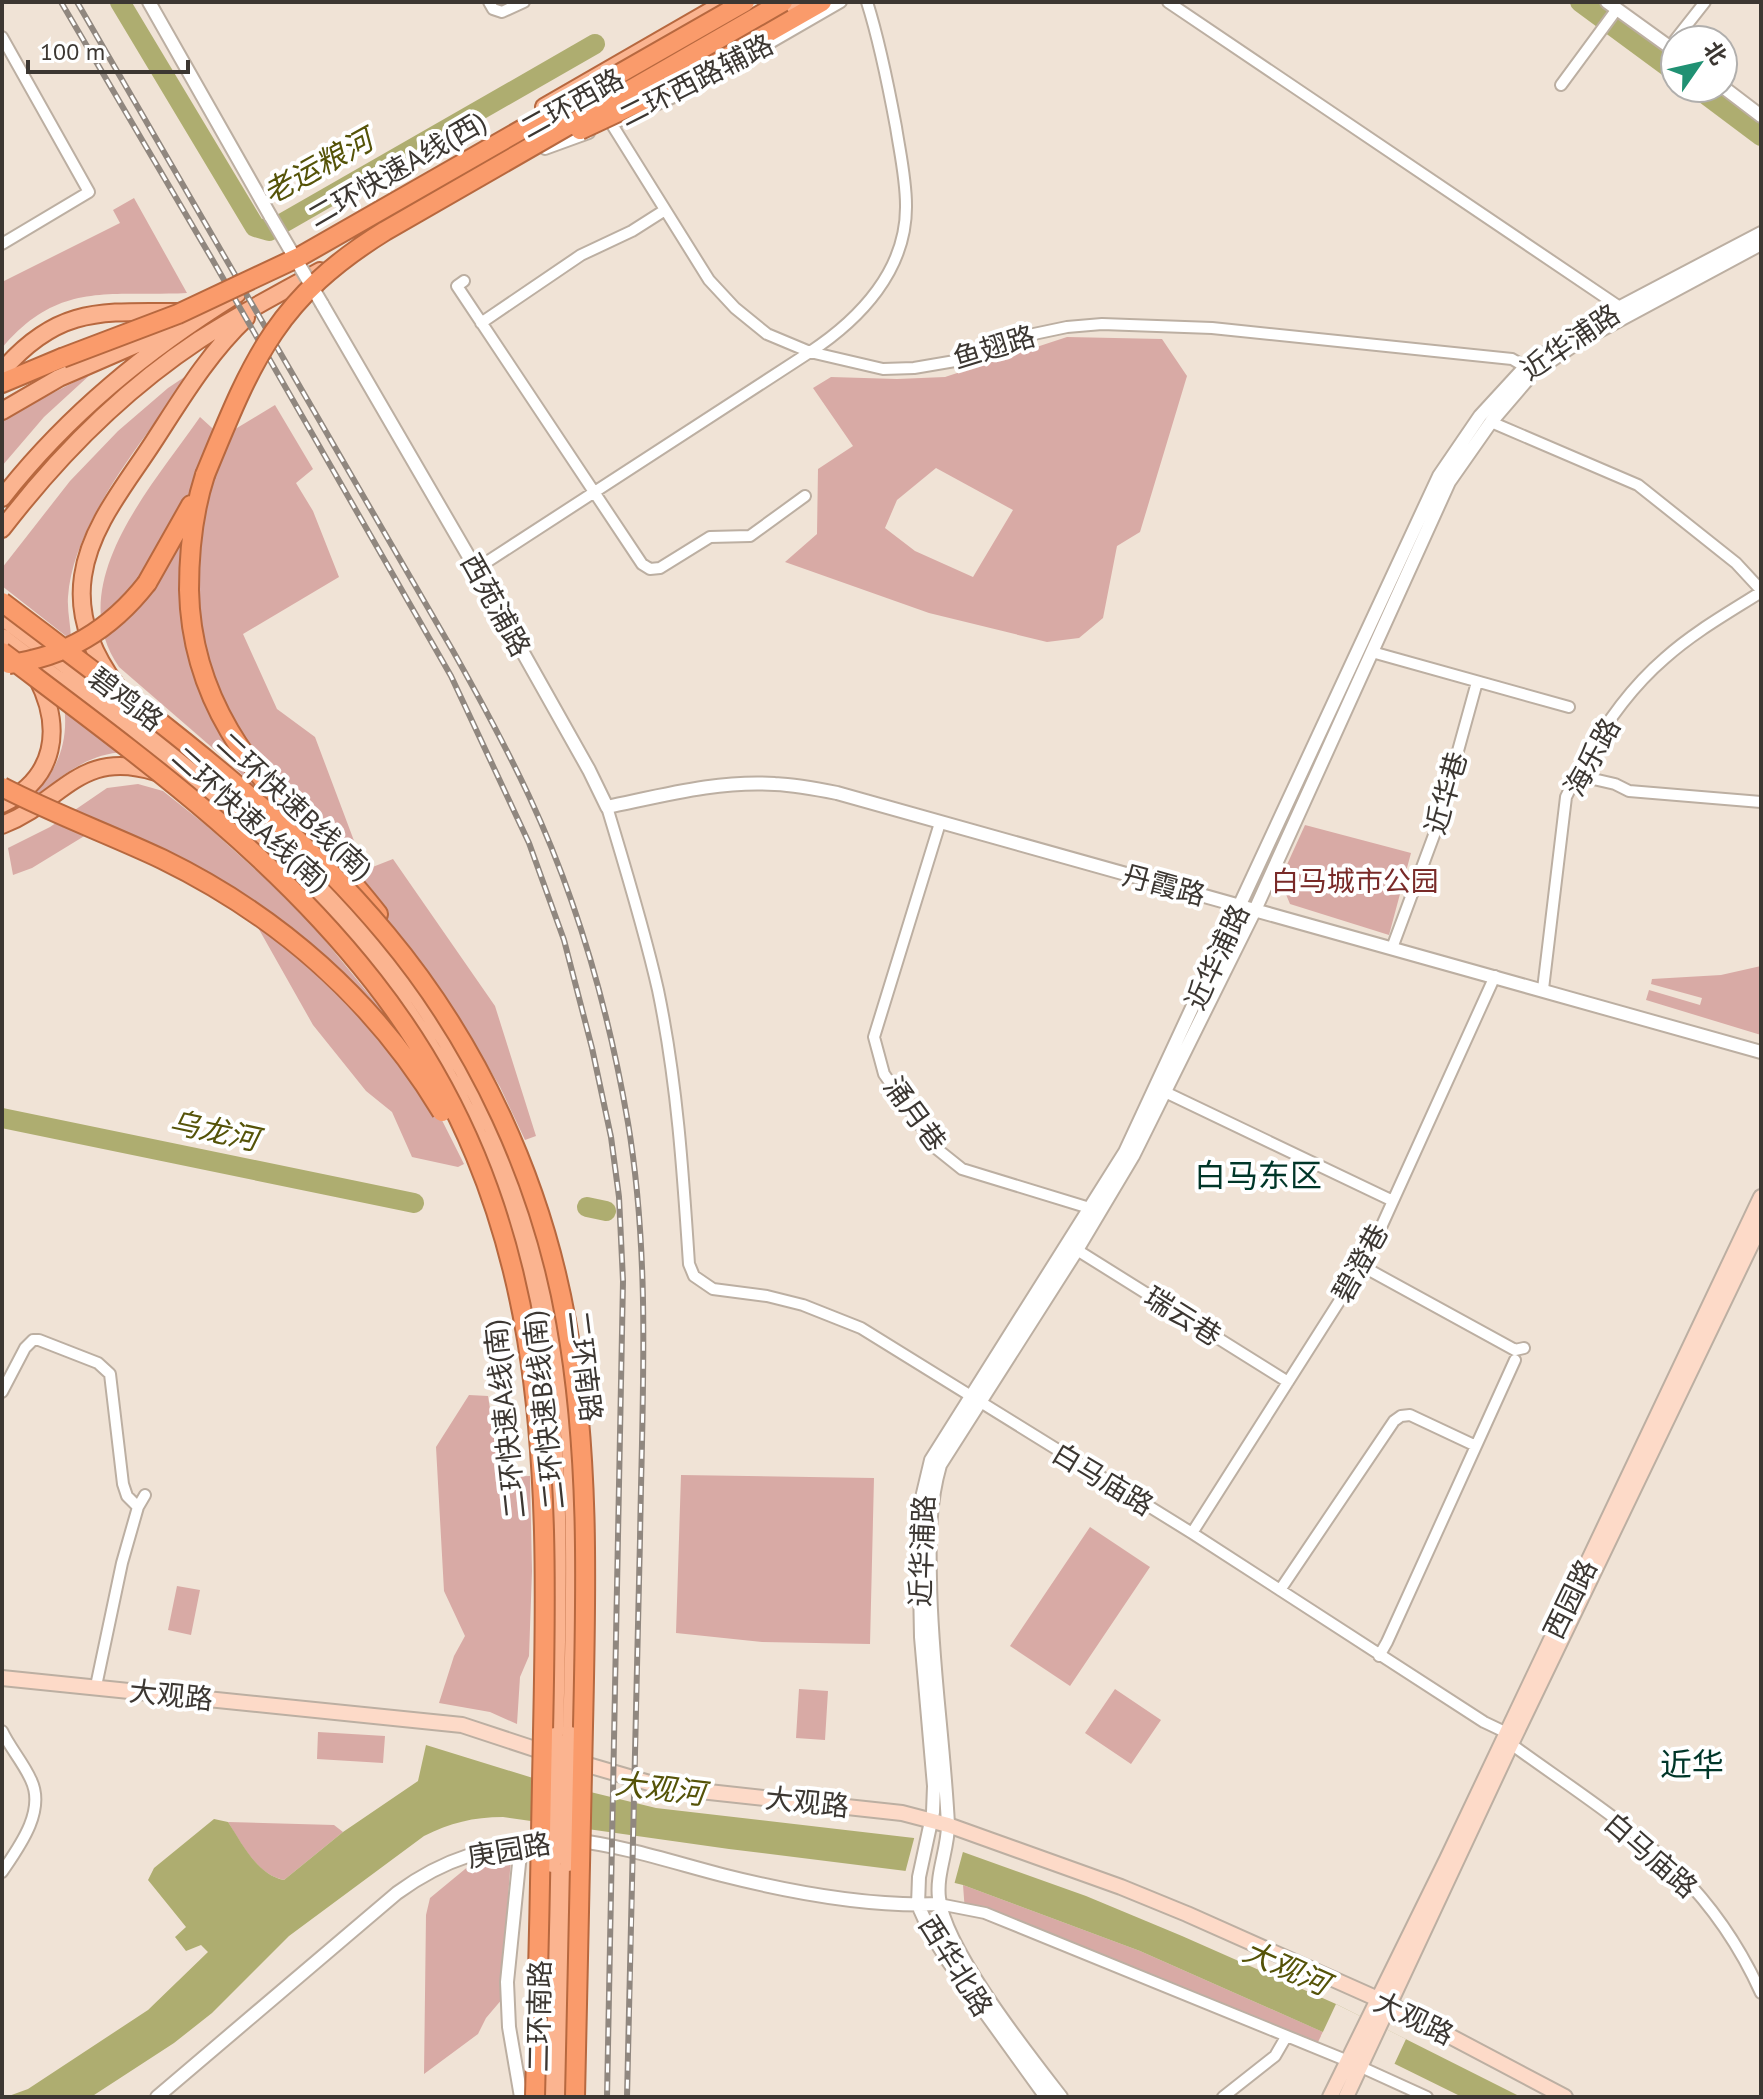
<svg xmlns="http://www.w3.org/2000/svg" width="1763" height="2099" font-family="'PT Sans','Noto Sans SC',sans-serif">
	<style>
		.green { fill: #d8aaa5; fill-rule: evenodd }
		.water { fill: #aead70 }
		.pier { fill: #f0e3d6 }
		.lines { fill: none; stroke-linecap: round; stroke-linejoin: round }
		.river { stroke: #aead70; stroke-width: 20 }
		.minor-casing { stroke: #bcafa2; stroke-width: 14 }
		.tertiary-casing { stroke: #bcafa2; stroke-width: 16 }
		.secondary-casing { stroke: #bcafa2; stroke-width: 18 }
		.primary-casing { stroke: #b7683f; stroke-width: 20 }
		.trunk-casing { stroke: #b7683f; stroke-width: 22 }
		.minor { stroke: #fff; stroke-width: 10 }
		.tertiary { stroke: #fff; stroke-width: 12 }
		.secondary { stroke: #fddac8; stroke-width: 14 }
		.primary { stroke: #fbb490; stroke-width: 16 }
		.trunk { stroke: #fa9b6b; stroke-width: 18 }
		.rail-casing { stroke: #90877f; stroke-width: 6 }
		.rail { stroke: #fff; stroke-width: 3; stroke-dasharray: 9; stroke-linecap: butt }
		.tertiary-bridge-casing { stroke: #bcafa2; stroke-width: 16; stroke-linecap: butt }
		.primary-bridge-casing { stroke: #b7683f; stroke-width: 20; stroke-linecap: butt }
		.trunk-bridge-casing { stroke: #b7683f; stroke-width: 22; stroke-linecap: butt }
		.tertiary-bridge { stroke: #fff; stroke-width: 12 }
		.primary-bridge { stroke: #fbb490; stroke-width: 16 }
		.trunk-bridge { stroke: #fa9b6b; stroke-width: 18 }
		.labels { text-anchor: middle; stroke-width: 8; stroke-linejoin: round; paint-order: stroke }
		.street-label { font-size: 28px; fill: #3c3732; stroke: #fff }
		.park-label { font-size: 28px; fill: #792a28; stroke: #fff }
		.water-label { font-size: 30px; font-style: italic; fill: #555308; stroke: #fff }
		.quarter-label { font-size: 32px; fill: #003628; stroke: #fff }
	</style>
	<rect width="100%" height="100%" fill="#f0e3d6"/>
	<path class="green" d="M134,198L187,293C109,297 59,280 2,348V282L120,223L113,210Z
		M1067,337L1162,339L1187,376L1140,532L1117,546L1103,618L1079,638L1047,642L929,613L785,562L817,534L818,469L853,446L813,388L831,377L897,379L945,377ZM936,468L1013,510L973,577L915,551L885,528L897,500Z
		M192,372C148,434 73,521 68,597C67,611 71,626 71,640L2,586V568L70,481L118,431L168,388Z
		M92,373L44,417L2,466V419Z
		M275,405L313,469L296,483L313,511L339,577L243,634L277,709L315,737L365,870L393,859L495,1006L536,1136L525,1140L500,1087L461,1021L421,964L358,890L230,763L119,667C61,584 154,484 200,417L222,437Z
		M64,705L124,752C86,754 61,777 32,799L31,797C58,772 69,741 64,705Z
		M138,784L163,791L207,826L269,882L314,927L394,1025L464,1164L458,1167L412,1157L392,1112L366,1091L313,1025L252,917L153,863L86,835L32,868L13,875L8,848L50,827L107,788Z
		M1305,825L1411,853L1389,935L1290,904L1280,880Z
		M1761,966V1035L1646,1000L1649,990L1700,1005L1702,998L1651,984L1652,979L1721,975Z
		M469,1395L488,1396L501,1477L530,1476L532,1571L529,1656L520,1677L517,1724L490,1712L439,1703L454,1656L465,1636L444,1591L436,1447Z
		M681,1475L874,1478L870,1644L762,1642L676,1633Z
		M1090,1527L1150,1567L1070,1686L1010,1646Z
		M177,1586L200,1590L191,1635L168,1630Z
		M799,1689L828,1691L825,1740L796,1738Z
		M1115,1689L1161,1720L1131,1764L1085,1733Z
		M318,1732L385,1736L383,1763L317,1759Z
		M228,1822L334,1825L343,1832L284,1880C257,1875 242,1844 228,1822Z
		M511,1857L503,1966V1998L486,2018L478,2034L424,2074L426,1915L430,1898L470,1865L486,1859Z
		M963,1885L1140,1951L1323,2032L1313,2052L965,1912Z"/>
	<path class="water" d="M426,1745L533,1778L656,1808L914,1838L963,1852L1086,1896L1182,1936L1336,2004L1521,2097H1462L1395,2064L1140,1951L963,1885L906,1871L729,1849L503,1817C473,1817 450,1823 424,1836L289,1936L212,2013L174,2043L91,2097H6L28,2089L148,2010L208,1952L201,1945L186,1951L175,1937L186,1927L148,1880L154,1868L214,1819L228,1822C242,1843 257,1875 284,1880L343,1832L418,1781Z"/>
	<path class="pier" d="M915,1835L964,1848L954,1885L905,1873Z
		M1336,2004L1406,2039L1393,2067L1321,2036Z"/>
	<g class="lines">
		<path class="river" d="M120,2L255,227L269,231L595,44
			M1580,2L1675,72
			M1697,88L1761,136
			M2,1118L414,1203
			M587,1207L606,1211"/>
		<defs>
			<path id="minor" d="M489,2L493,9L502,12L524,2
				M1168,2L1624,310
				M2,37L89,192L2,244
				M1675,40L1705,2
				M1561,85L1617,9
				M606,115L709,280L735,308L767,334L810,352L883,369L914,368L955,361L1029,335L1067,327L1102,324L1212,328L1512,359L1529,369
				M615,123L685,92L841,2
				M545,149L589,133
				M464,281L457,286L642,564L650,569L660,568L710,537L750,536L805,496
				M481,323L581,255L632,231L665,210
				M1491,422L1638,485L1736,563L1761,590
				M476,569L810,352C860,319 907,270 906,205C906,179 900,153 896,127C888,84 880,43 867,2
				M1372,652L1569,707
				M1576,775L1615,784L1629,791L1761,802
				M607,807C625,867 644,928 658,990C677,1081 683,1172 689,1264L694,1276L713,1289L767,1296L803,1305L861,1328L1192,1533L1484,1722L1505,1732
				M940,823L874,1037L884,1074L937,1149L962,1169L1096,1210
				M1392,948L1437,827L1477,682
				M1543,989L1566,797C1590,746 1622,695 1665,658C1694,632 1728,613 1761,592
				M1165,1092L1393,1201
				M1077,1250L1288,1382
				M1362,1266L1515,1350L1524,1348
				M2,1392L25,1348L33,1340H39L98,1363L110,1374L123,1484L127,1496L138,1507
				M1476,1446L1515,1360
				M1192,1533L1368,1256L1495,976
				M1280,1590L1394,1421L1401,1416L1410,1415L1476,1446L1387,1642L1379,1656
				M96,1686L122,1563L138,1507L145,1495
				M2,1731C10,1748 23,1762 31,1780C46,1811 19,1847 2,1872
				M1511,1744C1567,1785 1628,1823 1678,1872C1712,1906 1741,1949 1761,1993
				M939,1904L985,1913L1348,2061
				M1361,2067L1427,2097
				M1223,2097L1275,2056L1286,2037"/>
			<path id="tertiary" d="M149,2L271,217
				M1607,2L1675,51
				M1723,87L1761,116
				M322,304L476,569L589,770L607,807C661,796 719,780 775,784C796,785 817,789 837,793L1761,1052
				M573,1840C624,1846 672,1862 722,1875C789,1892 870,1907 939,1904
				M157,2097L397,1893C446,1857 488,1847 547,1841
				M521,2097L509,2027L507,1982L521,1844
				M1046,2097L948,1961L931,1934L918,1905L919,1877L933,1812L934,1786L921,1637L919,1531L921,1502L931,1460L1125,1152L1439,476L1480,416L1526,366L1573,334L1622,306L1761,233
				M1061,2097C1027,2053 945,1950 939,1898C936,1874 948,1849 948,1825C944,1743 931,1662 930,1580C929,1540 929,1503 940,1465L1077,1250L1133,1156L1255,910L1449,482L1491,422L1533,373L1577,343L1761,244"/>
			<path id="secondary" d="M2,1678L462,1725L550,1754
				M574,1761L663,1787L902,1813L948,1825L1121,1887L1187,1914L1389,2004L1565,2097
				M1330,2097L1447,1859L1761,1197
				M1346,2097L1511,1744L1761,1224"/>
			<path id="primary" d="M656,86L803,2
				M544,107L726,2
				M2,371C58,306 101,312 180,312
				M2,411L59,378L165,332
				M2,498C68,414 147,350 237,294
				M2,529C58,456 122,391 199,340C238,315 279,293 320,271
				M2,617C103,694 208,769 299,858C429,984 520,1141 554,1320C580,1455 575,1598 571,1735
				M2,637C101,713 204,785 293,874C422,1002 512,1161 542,1342C563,1471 558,1606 555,1736
				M116,685C93,654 77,616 83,576C90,526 127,483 154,441C182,398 208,354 246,318
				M2,804C56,778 63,728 37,678
				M2,825C64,801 79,748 156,772
				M547,2097L552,1864
				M563,2097L568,1863"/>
			<path id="trunk" d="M680,83L822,2
				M2,383L62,358
				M205,475C193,512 189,551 189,590C192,737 296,808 378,914
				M147,583L191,505"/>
		</defs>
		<use href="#minor" class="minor-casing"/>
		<use href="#tertiary" class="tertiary-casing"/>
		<use href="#secondary" class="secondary-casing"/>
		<use href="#primary" class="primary-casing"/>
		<use href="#trunk" class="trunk-casing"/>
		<use href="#minor" class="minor"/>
		<use href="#tertiary" class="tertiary"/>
		<use href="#secondary" class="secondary"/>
		<use href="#primary" class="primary"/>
		<use href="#trunk" class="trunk"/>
		<defs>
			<path id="rail" d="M61,2L212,259L451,676L529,843L564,940L592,1048L611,1137L619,1197L623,1281L607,2097
				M77,2L453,651C480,699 506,747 529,796C577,899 609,1012 628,1123C651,1260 642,1401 640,1539C636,1725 632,1911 627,2097"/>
		</defs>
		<use href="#rail" class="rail-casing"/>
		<use href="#rail" class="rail"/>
		<defs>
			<path id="tertiary-bridge" d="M271,217L322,304"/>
			<path id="primary-bridge" d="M568,1863L571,1735
				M552,1864L555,1736"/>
			<path id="trunk-bridge" d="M580,130L680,83
				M62,358L178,314L299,257L745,2
				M205,475C252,361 275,299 385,231L783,2
				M2,602C137,705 277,803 386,934C478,1044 541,1181 566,1321C590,1454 586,1592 583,1726C580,1850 578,1973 575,2097
				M2,652C134,752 270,849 373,981C551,1208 549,1459 543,1732C541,1854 538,1975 535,2097
				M9,664C66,657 112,628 147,583
				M2,787C54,814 109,834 162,859C279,916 375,1001 442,1112"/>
		</defs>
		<use href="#tertiary-bridge" class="tertiary-bridge-casing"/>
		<use href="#primary-bridge" class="primary-bridge-casing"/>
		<use href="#trunk-bridge" class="trunk-bridge-casing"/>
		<use href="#tertiary-bridge" class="tertiary-bridge"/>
		<use href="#primary-bridge" class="primary-bridge"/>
		<use href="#trunk-bridge" class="trunk-bridge"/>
	</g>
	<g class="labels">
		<g class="street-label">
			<text transform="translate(696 80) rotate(-27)" y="10">二环西路辅路</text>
			<text transform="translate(572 103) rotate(-29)" y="10">二环西路</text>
			<text transform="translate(397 169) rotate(-30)" y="10">二环快速A线(西)</text>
			<text transform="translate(1570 342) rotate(-34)" y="10">近华浦路</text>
			<text transform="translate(994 347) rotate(-17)" y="10">鱼翅路</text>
			<text transform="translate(496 605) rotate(61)" y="10">西苑浦路</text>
			<text transform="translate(126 699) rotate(37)" y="10">碧鸡路</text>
			<text transform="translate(1592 757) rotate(-61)" y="10">海乐路</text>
			<text transform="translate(1446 793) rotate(-74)" y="10">近华巷</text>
			<text transform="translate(295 806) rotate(43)" y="10">二环快速B线(南)</text>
			<text transform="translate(251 819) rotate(42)" y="10">二环快速A线(南)</text>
			<text transform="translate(1164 885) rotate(15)" y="10">丹霞路</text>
			<text transform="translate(1217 957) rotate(-65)" y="10">近华浦路</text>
			<text transform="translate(915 1114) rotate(54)" y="10">涌月巷</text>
			<text transform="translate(1360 1263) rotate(-61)" y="10">碧澄巷</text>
			<text transform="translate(1183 1316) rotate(32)" y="10">瑞云巷</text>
			<text transform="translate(585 1366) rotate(83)" y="10">二环南路</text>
			<text transform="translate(544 1410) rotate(-96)" y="10">二环快速B线(南)</text>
			<text transform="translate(505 1419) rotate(-96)" y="10">二环快速A线(南)</text>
			<text transform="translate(1103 1479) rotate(31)" y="10">白马庙路</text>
			<text transform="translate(922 1551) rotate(-88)" y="10">近华浦路</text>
			<text transform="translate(1570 1599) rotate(-64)" y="10">西园路</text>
			<text transform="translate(171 1695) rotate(6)" y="10">大观路</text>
			<text transform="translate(807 1802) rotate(6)" y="10">大观路</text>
			<text transform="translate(509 1850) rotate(-10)" y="10">庚园路</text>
			<text transform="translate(1651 1855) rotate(41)" y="10">白马庙路</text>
			<text transform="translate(956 1966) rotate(58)" y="10">西华北路</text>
			<text transform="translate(539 2016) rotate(-89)" y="10">二环南路</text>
			<text transform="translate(1414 2018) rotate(26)" y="10">大观路</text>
		</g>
		<g class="park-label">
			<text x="1355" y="891">白马城市公园</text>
		</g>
		<g class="water-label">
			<text transform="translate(318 167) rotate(-29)" y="10">老运粮河</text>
			<text transform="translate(214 1131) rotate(12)" y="10">乌龙河</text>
			<text transform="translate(660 1789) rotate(7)" y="10">大观河</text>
			<text transform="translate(1286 1968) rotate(24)" y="10">大观河</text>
		</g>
		<g class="quarter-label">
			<text x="1258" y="1187">白马东区</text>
			<text x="1692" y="1776">近华</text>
		</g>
	</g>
	<rect width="1763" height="2099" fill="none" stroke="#3c3732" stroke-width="8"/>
	<g transform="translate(1699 64) rotate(56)"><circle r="38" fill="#ffffff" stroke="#b1afad" stroke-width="2"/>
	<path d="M0-6L14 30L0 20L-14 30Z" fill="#209173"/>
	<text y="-12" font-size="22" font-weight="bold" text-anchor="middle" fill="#3c3732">北</text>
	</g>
	<path d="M28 60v12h160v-12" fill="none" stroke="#3c3732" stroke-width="4"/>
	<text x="40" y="60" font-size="24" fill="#3c3732" stroke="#ffffff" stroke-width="6" paint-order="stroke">100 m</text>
</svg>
